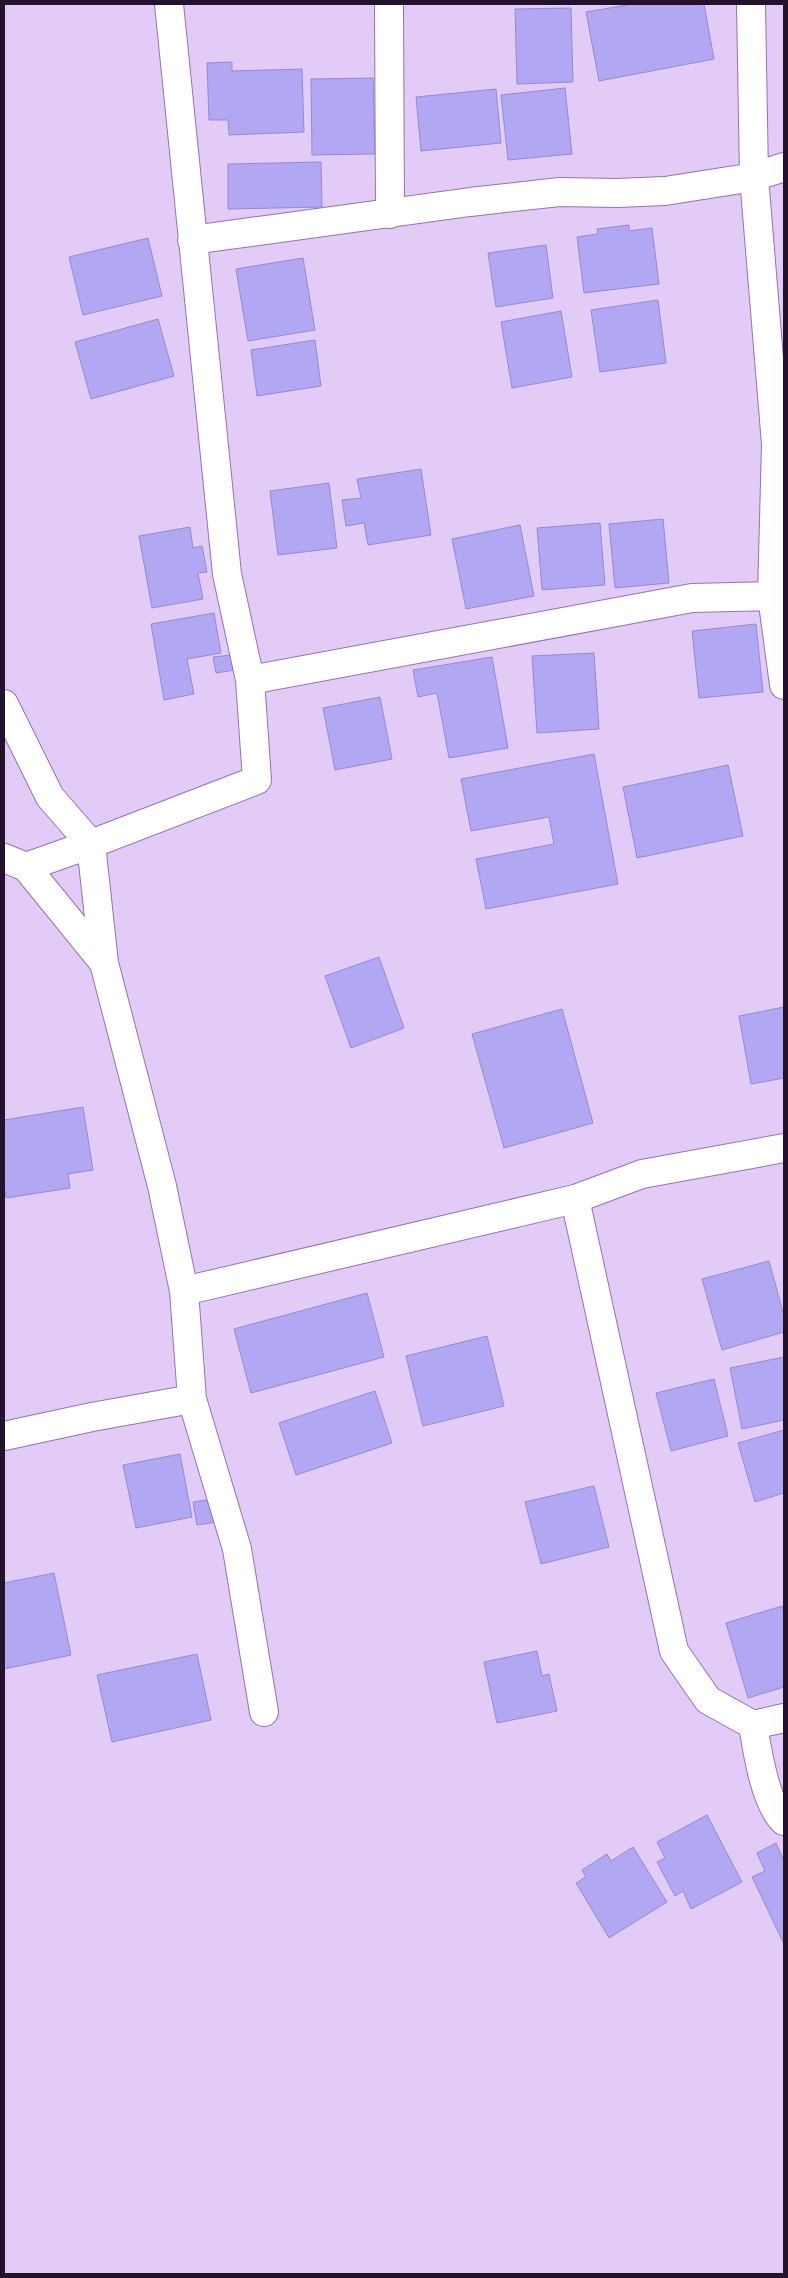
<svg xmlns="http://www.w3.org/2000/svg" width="788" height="2278" font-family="Inter,sans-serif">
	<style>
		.building { fill: #b1a7f3; stroke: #948ad4 }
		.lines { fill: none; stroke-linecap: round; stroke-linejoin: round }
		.minor-casing { stroke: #9771b4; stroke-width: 30 }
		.minor { stroke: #fff; stroke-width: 28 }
	</style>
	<rect width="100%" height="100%" fill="#e3cbf7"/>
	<path class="building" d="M633,4H704L714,59L599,81L586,12Z
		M571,8L573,82L517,84L515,9Z
		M232,62V71L302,69L304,132L229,135L228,120H209L207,63Z
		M373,78L375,154L312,155L311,79Z
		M565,88L572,154L508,160L501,95Z
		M496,89L501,143L421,151L416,97Z
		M321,162L322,207L228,209V164Z
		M629,225V231L652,228L659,284L584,293L577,237L598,234L597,229Z
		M148,238L162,296L83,315L69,257Z
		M546,245L553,298L496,307L488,253Z
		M303,258L315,330L248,341L236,269Z
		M658,300L666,363L600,372L591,310Z
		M561,311L572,377L512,388L501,322Z
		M158,319L174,376L91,399L75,342Z
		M315,340L321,386L257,396L251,350Z
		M421,469L431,535L368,545L364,523L346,526L342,500L361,498L357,479Z
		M329,483L337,548L278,555L270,491Z
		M663,519L669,583L615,588L609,524Z
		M600,523L605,585L542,590L537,528Z
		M520,525L534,596L466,609L452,539Z
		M190,527L193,548L202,546L207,572L198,573L203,599L152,608L139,536Z
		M214,613L221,653L187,659L194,694L164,700L151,624Z
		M756,624L763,692L699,698L692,631Z
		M594,653L599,729L537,733L532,656Z
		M232,655L235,670L216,673L213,657Z
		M492,657L508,748L449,758L437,693L418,697L413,670Z
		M380,697L392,759L335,770L323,708Z
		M594,754L618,884L486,909L476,859L554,844L549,817L471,831L461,779Z
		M728,765L743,836L637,858L623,787Z
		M379,957L404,1028L351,1048L325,976Z
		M784,1007V1078L751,1084L739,1016Z
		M562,1009L593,1123L504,1148L472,1034Z
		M83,1107L93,1170L68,1174L70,1188L6,1198L4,1185V1120Z
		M769,1261L784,1316V1332L722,1350L702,1279Z
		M367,1293L384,1357L251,1393L234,1329Z
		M487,1336L504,1406L423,1426L406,1356Z
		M784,1357V1420L742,1429L730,1368Z
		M714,1379L728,1436L671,1451L656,1393Z
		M375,1391L392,1443L296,1475L279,1423Z
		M784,1430V1493L755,1502L738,1443Z
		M180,1454L192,1517L136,1528L123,1465Z
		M594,1486L609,1547L541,1564L525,1502Z
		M212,1499L217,1522L197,1525L193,1502Z
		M54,1573L71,1655L4,1669V1583Z
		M782,1606L784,1613V1687L748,1698L726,1623Z
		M537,1651L542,1676L549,1674L557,1711L497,1723L484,1662Z
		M197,1654L211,1720L112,1742L97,1675Z
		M707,1815L742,1882L691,1909L683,1891L675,1896L657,1862L665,1858L657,1842Z
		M776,1843L784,1861V1944L752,1877L765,1871L757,1853Z
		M633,1847L667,1902L609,1938L576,1883L586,1877L582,1870L607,1854L611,1861Z"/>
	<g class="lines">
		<defs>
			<path id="minor" d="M389,4L390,214
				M751,4L754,177L776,444L772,596L784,685
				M192,240L470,202L559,192L617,193L665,191L754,177L784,167
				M250,680L692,598L772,596
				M4,704L50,797L91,844L104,963L162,1186L184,1291L192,1399L237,1549L264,1712
				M4,858L26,867L104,963
				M26,867L91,844L257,780L250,680L227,574L169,4
				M575,1199L674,1651L708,1700L753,1725C757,1750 765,1804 784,1821
				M184,1291L575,1199L642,1174L784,1148
				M4,1436L92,1417L192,1399
				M753,1725L784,1718"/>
		</defs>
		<use href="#minor" class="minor-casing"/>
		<use href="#minor" class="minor"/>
	</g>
	<rect width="788" height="2278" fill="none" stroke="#22122d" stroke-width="10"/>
</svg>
